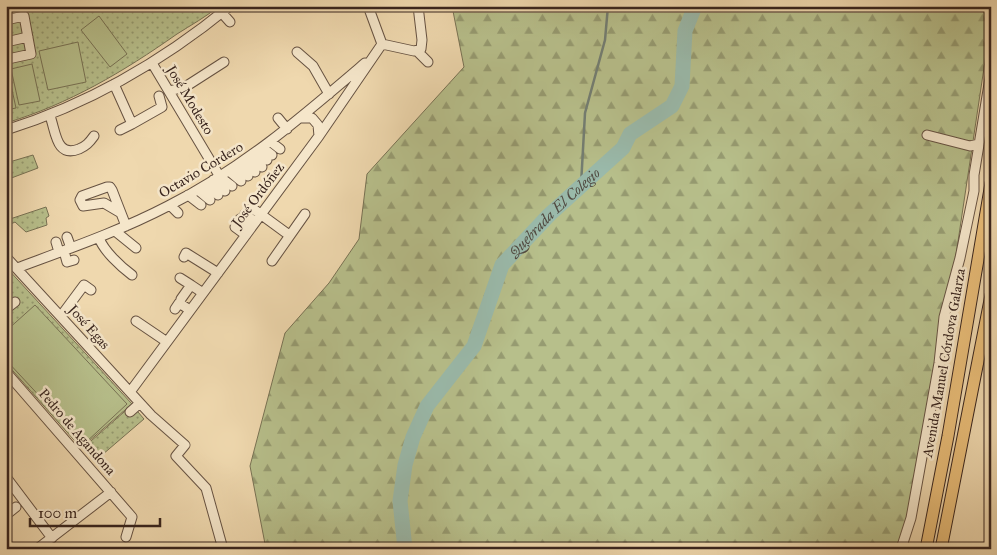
<svg xmlns="http://www.w3.org/2000/svg" width="997" height="555" font-family="'IM FELL Great Primer',serif">
<style>
.forest{fill:url(#forest-firs);stroke:#787254}
.park{fill:url(#park-dots);stroke:#787254}
.garden{fill:#b7bf8b;stroke:#787254}
.lines{fill:none;stroke-linecap:round;stroke-linejoin:round}
.stream{stroke:#737e73;stroke-width:2.5}
.river{stroke:#9abaab;stroke-width:15}
.minor-casing{stroke:#665242;stroke-width:11}
.major-casing{stroke:#39251e;stroke-width:13}
.minor{stroke:#f5e6ca;stroke-width:9}
.major{stroke:#e8bc77;stroke-width:11}
.labels{text-anchor:middle;dominant-baseline:central;stroke-width:5;stroke-linejoin:round;paint-order:stroke}
.street-label{font-size:14px;fill:#39251e;stroke:#f5e6ca}
.water-label{font-size:15px;font-style:italic;fill:#514a41;stroke:#f5e6ca}
</style>
<defs>
<pattern id="forest-firs" width="22" height="20" patternUnits="userSpaceOnUse" patternTransform="scale(1.25)"><rect width="22" height="20" fill="#b7bf8b"/><path d="M5 1l3.5 6h-7zM16 11l3.5 6h-7z" fill="#969b71"/></pattern>
<pattern id="park-dots" width="8" height="8" patternUnits="userSpaceOnUse" patternTransform="scale(1.25)"><rect width="8" height="8" fill="#b7bf8b"/><path d="M2 2h.1M6 6h.1" fill="none" stroke="#969b71" stroke-width="1.8" stroke-linecap="round"/></pattern>
</defs>
<rect width="100%" height="100%" fill="#efd8ae"/>
<filter id="stains"><feTurbulence type="fractalNoise" baseFrequency=".004" numOctaves="4"/><feColorMatrix values="0 0 0 0 .2 0 0 0 0 .09 0 0 0 0 .02 0 0 0 .5 -.17"/></filter>
<radialGradient id="worn" r=".72"><stop offset=".6" stop-color="#630" stop-opacity="0"/><stop offset="1" stop-color="#630" stop-opacity=".3"/></radialGradient>
<path class="forest" d="M452,6H991V21L950,295L902,549H266L250,466L285,333L329,283L359,239L367,174L464,67Z"/>
<path class="park" d="M6,6H219C206,17 191,25 177,34C123,72 69,104 6,123Z
M33,155L38,168L6,180V163Z
M46,207L49,216L46,218L47,225L26,232L15,222L11,224L10,219Z
M6,267L132,404L81,448L6,363Z
M132,405L144,419L95,461L83,448Z"/>
<path class="garden" d="M99,16L127,54L110,67L81,30Z
M78,42L86,82L48,90L39,51Z
M32,64L40,101L19,105L11,69Z
M9,76L16,108L6,110V77Z
M35,305L127,404L84,444L6,360V331Z"/>
<g class="lines">
<path class="stream" d="M581,185L585,113L605,40L608,6"/>
<path class="river" id="s1" d="M405,549L400,501L405,465L413,437L427,406L474,346L502,265L549,215L623,148L630,134L672,106L682,86L685,31L695,6"/>
<defs>
<path id="minor" d="M222,13L230,22
M6,20L24,16L31,54L8,59L6,51
M6,42L28,37
M382,44L414,51L421,49L422,40L418,6
M297,52L313,66L329,94
M418,52L428,62
M152,63L220,177L232,186
M114,84L132,124L162,107L159,96
M169,91L185,87L224,62
M50,116C56,132 56,158 79,149C86,146 89,143 94,136
M278,118L287,129
M301,118H312L318,125L319,136
M6,130C89,104 163,61 230,6
M120,130L132,124
M927,135L970,146L979,144
M271,142L280,149
M263,148L272,155
M257,153L267,160
M250,157L262,167
M243,162L255,172
M236,166L248,176
M229,171L241,181
M213,180L225,191
M206,185L218,195
M198,190L210,200
M188,195L201,205
M170,205L178,213
M252,208L289,235
M121,213L104,203L83,206L80,200L82,196L107,187H110L112,190L126,226
M245,214L255,222
M240,219L251,228
M235,227L246,235
M115,231L136,248
M67,237L71,248
M99,238C104,251 120,266 132,275
M56,242L59,252
M64,251L67,262L74,260
M6,257L151,415L185,445L176,456L206,488L223,549
M184,257L186,253L218,273
M272,261L305,214
M17,268C68,249 120,231 168,206C242,169 303,116 365,63
M180,278L191,285
M181,299L191,285L203,293
M6,309L15,302
M175,309L179,303L190,310
M61,316L84,285L91,290
M136,321L167,342
M6,372L132,517L126,537
M130,392L319,136L382,44L368,6
M130,412L140,403
M6,477L52,538
M6,515L16,507
M37,549L111,492
M901,549L911,518L939,363L944,317L960,258L974,191V175L991,72"/>
<path id="major" d="M926,549L948,436L991,183
M941,549L991,295"/>
</defs>
<use href="#minor" class="minor-casing"/>
<use href="#major" class="major-casing"/>
<use href="#minor" class="minor"/>
<use href="#major" class="major"/>
</g>
<g class="labels">
<g class="street-label">
<text transform="translate(190 100) rotate(59)">José Modesto</text>
<text transform="translate(201 170) rotate(-31)">Octavio Cordero</text>
<text transform="translate(258 195) rotate(-53)">José Ordóñez</text>
<text transform="translate(89 327) rotate(48)">José Egas</text>
<text transform="translate(944 363) rotate(-80)">Avenida Manuel Córdova Galarza</text>
<text transform="translate(77 432) rotate(49)">Pedro de Agandona</text>
</g>
<g class="water-label">
<text stroke="none"><textPath href="#s1" startOffset="384">Quebrada El Colegio</textPath></text>
</g>
</g>
<rect width="997" height="555" fill="none" stroke="#efd8ae" stroke-width="25"/>
<rect x="8" y="8" width="982" height="540" fill="none" stroke="#39251e" stroke-width="2.5"/>
<rect x="12" y="12" width="972" height="530" fill="none" stroke="#39251e"/>
<path d="M30 518v8h130v-8" fill="none" stroke="#39251e" stroke-width="2.5"/>
<text x="38" y="518" font-size="15" fill="#39251e" stroke="#f5e6ca" stroke-width="4" paint-order="stroke">100 m</text>
<rect width="100%" height="100%" filter="url(#stains)"/>
<rect width="100%" height="100%" fill="url(#worn)"/>
</svg>
